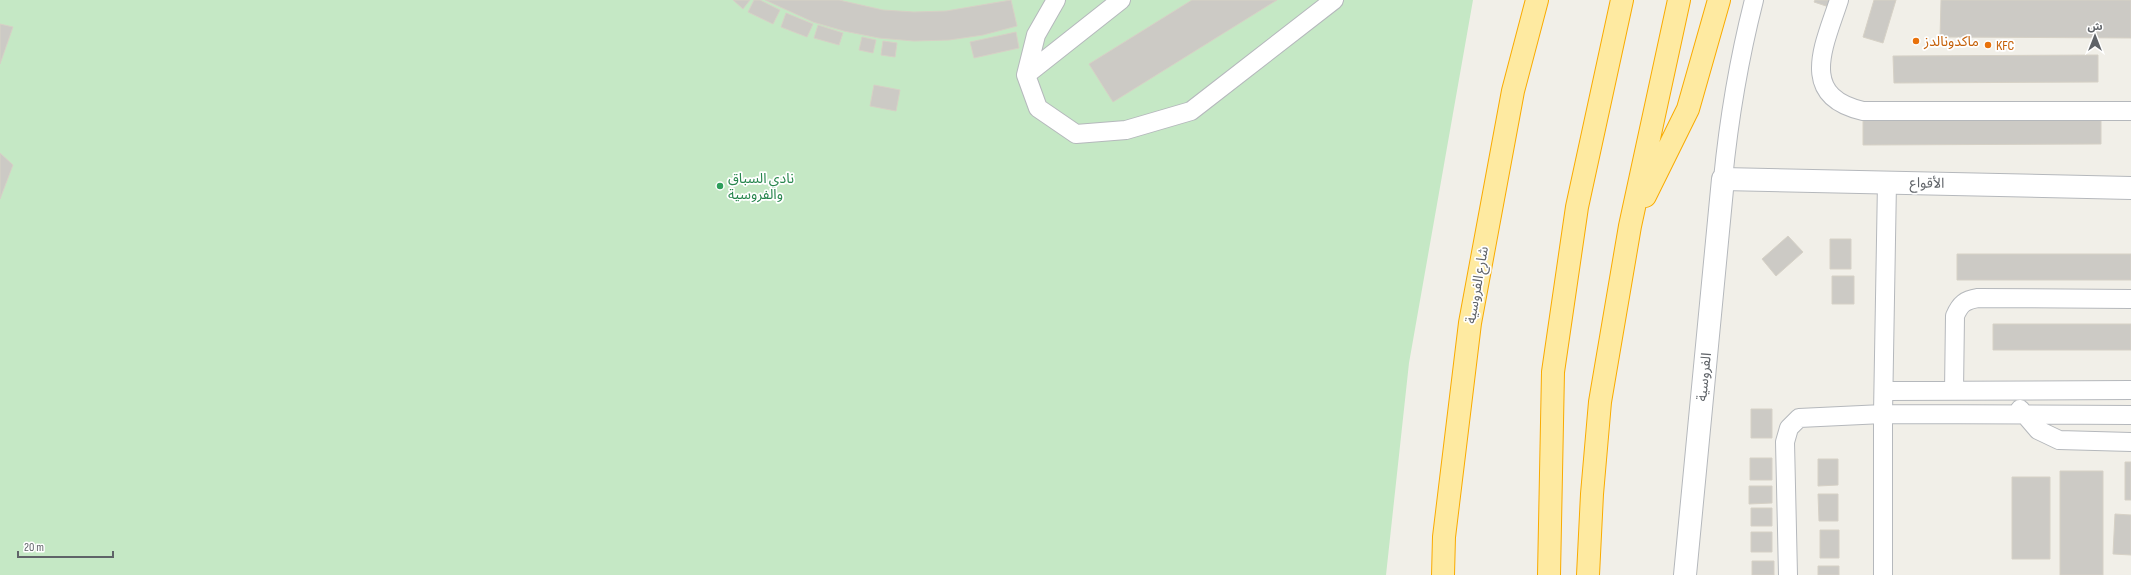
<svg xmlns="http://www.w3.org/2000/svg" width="2131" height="575" font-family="'Sofia Sans Condensed','Noto Sans Arabic',sans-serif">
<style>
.green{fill:#c5e8c5}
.building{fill:#cccac5;stroke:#d6d1c6}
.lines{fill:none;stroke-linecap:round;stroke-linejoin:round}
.service-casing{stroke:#b5b8bc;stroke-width:20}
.minor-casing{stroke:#b5b8bc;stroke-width:24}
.trunk-casing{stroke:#f9ab00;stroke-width:24}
.service{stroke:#fff;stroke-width:18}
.minor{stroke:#fff;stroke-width:22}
.trunk{stroke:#feeaa1;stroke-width:22}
.food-dot{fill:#e8710a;stroke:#fff;stroke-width:1.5}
.leisure-dot{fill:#2e9e5b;stroke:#fff;stroke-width:1.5}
.labels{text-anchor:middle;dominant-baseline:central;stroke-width:3.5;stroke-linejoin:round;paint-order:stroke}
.food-label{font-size:14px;fill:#c56008;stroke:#fff;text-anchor:start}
.leisure-label{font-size:14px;fill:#27864d;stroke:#fff;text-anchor:start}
.street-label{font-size:14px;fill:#5f6368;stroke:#fff}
</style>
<rect width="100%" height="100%" fill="#f1efe8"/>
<path class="green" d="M0,0H1473L1409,363L1386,575H0Z"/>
<path class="building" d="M733,0H750L743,9Z
M754,0H760L780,10L773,24L748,12Z
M765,0H839L883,10L914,12L946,11L1011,0L1017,26L983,35L949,40L914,41L879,38L844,31L813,22Z
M1192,0H1277L1113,102L1089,64Z
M1815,0H1835L1832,8L1814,2Z
M1874,0H1896L1883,43L1863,37Z
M1941,0H2131V38L1940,37Z
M786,13L813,24L807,37L781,27Z
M0,24L13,27L0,64Z
M818,25L843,33L839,45L814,38Z
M1016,32L1019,48L974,58L970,42Z
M862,37L876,40L873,53L859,50Z
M883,41L897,43L895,57L881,55Z
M2098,55V82L1894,83L1893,56Z
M874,85L900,90L896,111L870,106Z
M1863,119H2101V144L1863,145Z
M0,153L13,165L0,199Z
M1788,236L1803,252L1776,276L1762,259Z
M1830,239H1851V269H1830Z
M1957,254H2131V280H1957Z
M1832,276H1854V304H1832Z
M1993,324H2131V350H1993Z
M1751,409H1772V438H1751Z
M1750,458H1772V480H1750Z
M1818,459H1838V485L1818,486Z
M2125,462H2131V500H2125Z
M2060,471H2103V575H2060Z
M2012,477H2050V559H2012Z
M1749,486H1772V503L1749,504Z
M1818,494H1838V521H1819Z
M1751,508H1772V526H1751Z
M2115,514L2131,515V555L2113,554Z
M1820,530H1839V558H1820Z
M1751,532H1772V552H1751Z
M1752,561H1774V575H1752Z
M1818,566H1839V575H1818Z"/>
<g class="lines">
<defs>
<path id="service" d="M1056,0L1036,35L1026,75L1038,108L1076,134L1126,130L1191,111L1334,0
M1839,0C1825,44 1797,96 1863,111H2131
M1026,75L1121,0
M1723,179C1729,118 1739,59 1754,0
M1884,391L2131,390
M1954,391L1955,316C1960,304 1965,300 1978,298L2131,299
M2020,409L2038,430L2059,440L2131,442
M1788,575L1785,442L1789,428L1799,418L1883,414L2131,415
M1883,575V414L1887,182"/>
<path id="minor" d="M1685,575L1723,179L2131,188"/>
<path id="trunk" d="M1645,196L1688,109L1719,0
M1443,575L1444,537L1470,323L1513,91L1537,0
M1549,575L1553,372L1577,207L1622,0
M1588,575L1592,494L1600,402L1630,226L1679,0"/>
</defs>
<use href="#service" class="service-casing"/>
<use href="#minor" class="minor-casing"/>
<use href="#trunk" class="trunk-casing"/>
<use href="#service" class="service"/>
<use href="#minor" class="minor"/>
<use href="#trunk" class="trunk"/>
</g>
<g class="food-dot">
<circle cx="1916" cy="41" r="4"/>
<circle cx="1988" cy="45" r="4"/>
</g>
<circle class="leisure-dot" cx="720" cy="186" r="4"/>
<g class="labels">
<g class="food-label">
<text x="1924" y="41">ماكدونالدز</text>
<text x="1996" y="45">KFC</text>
</g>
<g class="leisure-label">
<text x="728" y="178">نادي السباق<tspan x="728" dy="16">والفروسية</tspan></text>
</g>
<g class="street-label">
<text transform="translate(1927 183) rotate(1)">الأقواع</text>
<text transform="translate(1477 285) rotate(-80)">شارع الفروسية</text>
<text transform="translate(1704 377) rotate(-84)">الفروسية</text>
</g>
</g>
<g transform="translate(2095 36)" stroke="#ffffff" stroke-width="3" paint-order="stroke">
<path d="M0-3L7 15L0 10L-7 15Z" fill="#5f6368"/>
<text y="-6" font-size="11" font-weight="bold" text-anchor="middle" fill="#5f6368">ش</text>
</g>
<path d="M18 551v6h95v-6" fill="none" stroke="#5f6368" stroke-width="2"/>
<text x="24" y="551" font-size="12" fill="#5f6368" stroke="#ffffff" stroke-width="3" paint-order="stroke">20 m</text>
</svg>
